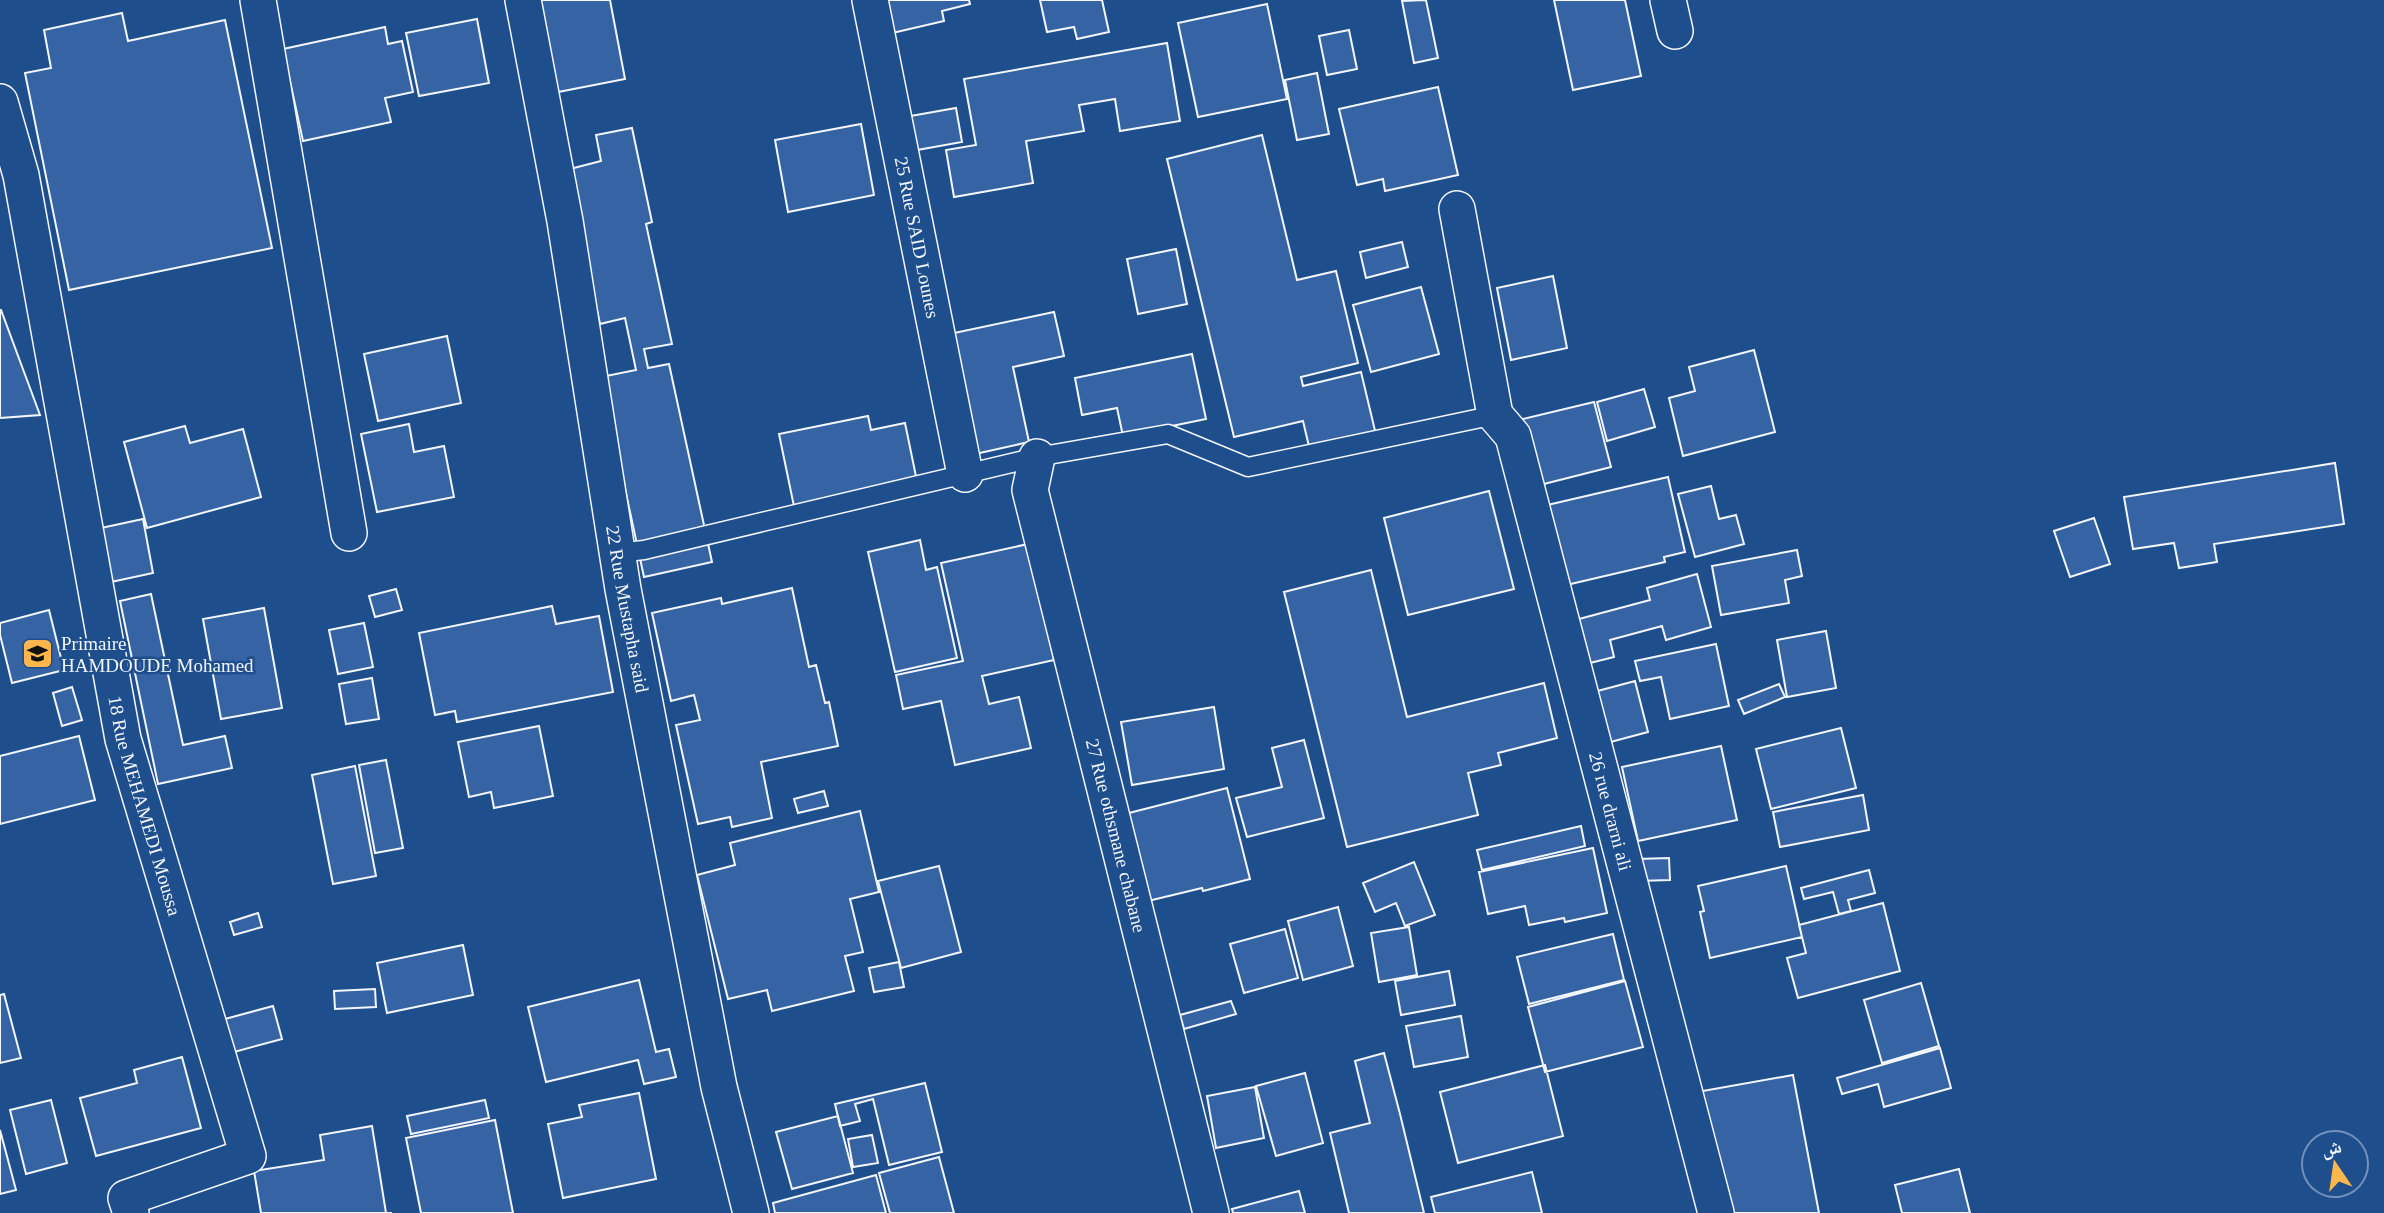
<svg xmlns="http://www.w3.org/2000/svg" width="2384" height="1213" font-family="'Times New Roman','Noto Naskh Arabic',serif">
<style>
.building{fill:#3563a3;stroke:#f2f6ff;stroke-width:2}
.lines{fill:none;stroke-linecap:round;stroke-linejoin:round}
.lane-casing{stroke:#f2f6ff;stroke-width:21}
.street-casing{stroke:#f2f6ff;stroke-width:38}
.lane{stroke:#1f4e8c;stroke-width:18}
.street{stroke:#1f4e8c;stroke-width:35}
.labels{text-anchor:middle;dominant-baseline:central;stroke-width:5;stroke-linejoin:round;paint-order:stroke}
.street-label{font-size:19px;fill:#f2f6ff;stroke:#1f4e8c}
.poi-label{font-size:19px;fill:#f2f6ff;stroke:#1f4e8c;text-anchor:start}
</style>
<rect width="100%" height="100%" fill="#1f4e8c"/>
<path class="building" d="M535,0H610L625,79L553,93Z
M880,0H969L970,4L942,11L944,21L888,34Z
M1040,0H1102L1109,32L1077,39L1074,27L1047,32Z
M1426,0L1438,58L1414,63L1402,1Z
M1554,0H1625L1641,76L1573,90Z
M1267,4L1287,99L1198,117L1178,23Z
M122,13L128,41L225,20L272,248L69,290L25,73L51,68L44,30Z
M477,19L489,83L419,96L406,33Z
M385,27L388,44L402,41L413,92L385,98L391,122L303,141L283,49Z
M1349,30L1357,69L1327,75L1319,36Z
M1167,43L1180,121L1120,131L1115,99L1079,105L1084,131L1026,141L1033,183L954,197L946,150L976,145L964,79Z
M1317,73L1329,134L1297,140L1285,80Z
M1438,87L1458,175L1385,191L1383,179L1357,185L1339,109Z
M956,108L962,142L906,152L899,118Z
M861,124L874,195L788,212L775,140Z
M632,128L652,222L646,224L672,344L644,349L648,368L669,364L712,562L644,577L601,377L636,370L625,318L600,324L566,170L601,161L596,135Z
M1262,135L1297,280L1336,271L1358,363L1301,377L1303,386L1361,372L1377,439L1311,455L1303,421L1234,437L1167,159Z
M1402,242L1408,267L1366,278L1360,252Z
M1176,249L1187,304L1138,314L1127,259Z
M1553,276L1567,348L1511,360L1497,288Z
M1421,287L1439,354L1371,372L1353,305Z
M0,310H1L40,415L0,418Z
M1054,312L1064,356L1013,367L1029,442L966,456L940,336Z
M447,336L461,403L378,421L364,354Z
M1754,350L1775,432L1683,456L1669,398L1695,391L1689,367Z
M1192,354L1206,419L1123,436L1117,408L1082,415L1075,378Z
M1644,389L1655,427L1607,441L1597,402Z
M1594,402L1611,467L1536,486L1519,420Z
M868,416L871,430L905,423L919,491L796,516L779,434Z
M409,424L414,452L444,446L454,497L377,512L361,434Z
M185,426L190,443L243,429L261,497L147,528L124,442Z
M2335,463L2344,524L2214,544L2217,562L2179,568L2174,543L2133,549L2124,497Z
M1668,477L1685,552L1664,557L1665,562L1562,586L1543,506Z
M1711,486L1719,519L1736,515L1744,544L1695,557L1678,494Z
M1489,491L1514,589L1408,615L1384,518Z
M2094,518L2110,564L2070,577L2054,531Z
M143,519L153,573L111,582L101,528Z
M920,540L926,570L937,567L957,658L895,672L868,552Z
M1028,544L1054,660L982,676L989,704L1019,697L1031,748L955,765L941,701L903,709L896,675L963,661L941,563Z
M1797,550L1802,576L1785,580L1789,603L1721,615L1712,566Z
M1371,570L1407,717L1544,683L1557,738L1498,753L1501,765L1468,773L1478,815L1347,847L1284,592Z
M1697,574L1711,627L1666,640L1662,626L1610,640L1614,657L1590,663L1579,619L1650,600L1647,588Z
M792,588L809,667L816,665L825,703L829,702L838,746L761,762L772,818L732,827L730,817L698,824L676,725L700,720L694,695L671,701L652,613L721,598L722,604Z
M396,589L402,610L375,617L369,596Z
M151,594L183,745L225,736L232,768L158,784L120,601Z
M552,606L556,624L599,616L613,692L457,722L455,711L435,715L419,633Z
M264,608L282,708L221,719L203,619Z
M49,610L64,670L12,683L0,635V623Z
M364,623L373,667L338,674L329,630Z
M1826,631L1836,688L1787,697L1777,640Z
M1716,644L1729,706L1670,719L1661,677L1640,681L1635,661Z
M372,678L379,719L346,724L339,684Z
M1635,681L1648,732L1603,744L1590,693Z
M1779,684L1785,697L1744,714L1738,700Z
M72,687L82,720L62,726L53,693Z
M1214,707L1224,769L1132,785L1121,722Z
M539,726L553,796L494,808L491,792L469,797L458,742Z
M1841,728L1856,788L1771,809L1756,749Z
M79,736L95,800L0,824V756Z
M1304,740L1324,818L1247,837L1236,798L1282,787L1272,748Z
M1721,746L1737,820L1638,841L1622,767Z
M386,760L403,848L375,853L359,765Z
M355,766L376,876L333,884L312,775Z
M1227,788L1250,879L1203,891L1202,888L1148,901L1125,814Z
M824,791L828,806L798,813L794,799Z
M1863,795L1869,830L1780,847L1773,812Z
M860,811L879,892L850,899L863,952L845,956L854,991L772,1011L767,990L728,999L697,875L735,865L730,843Z
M1581,826L1585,846L1482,870L1477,850Z
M1593,848L1607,913L1565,922L1564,918L1529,925L1525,906L1488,914L1479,872Z
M1669,858L1670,880L1638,881L1637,859Z
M1414,862L1435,915L1405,926L1396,903L1375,912L1363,883Z
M939,866L961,952L901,968L878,881Z
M1786,866L1802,937L1710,958L1700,912L1704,911L1698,886Z
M1869,870L1875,893L1848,900L1851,911L1839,914L1833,892L1804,899L1801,888Z
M1883,903L1900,971L1798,998L1787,958L1806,953L1799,925Z
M1338,907L1353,966L1303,980L1288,921Z
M258,913L262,927L234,935L230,922Z
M1409,927L1417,975L1379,982L1371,933Z
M1285,929L1298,978L1244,993L1230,944Z
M1613,934L1624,980L1529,1004L1517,957Z
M463,945L473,995L387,1013L377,963Z
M899,962L904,987L874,992L869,968Z
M1449,971L1455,1005L1401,1015L1395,981Z
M639,980L656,1052L669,1049L676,1077L644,1084L638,1060L546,1082L528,1007Z
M1625,981L1643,1047L1545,1072L1528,1007Z
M1921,983L1939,1046L1882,1063L1864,1000Z
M375,989L376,1007L335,1009L334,991Z
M4,994L21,1058L0,1063V995Z
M1231,1001L1236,1014L1184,1029L1180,1015Z
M273,1006L282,1039L234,1052L225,1019Z
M1461,1016L1468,1057L1414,1067L1406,1026Z
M1940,1048L1951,1088L1884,1107L1878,1084L1842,1094L1837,1078Z
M1384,1053L1400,1114L1424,1213H1349L1330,1133L1370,1123L1355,1061Z
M182,1057L201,1128L96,1156L80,1098L137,1083L134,1070Z
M1545,1065L1563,1136L1458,1163L1440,1092Z
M1305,1073L1323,1143L1276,1156L1256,1086Z
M1793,1075L1819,1213H1724L1697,1092Z
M925,1083L942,1152L889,1165L873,1099L855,1104L860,1121L840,1126L835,1104Z
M1255,1087L1264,1138L1216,1148L1207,1096Z
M639,1093L656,1179L563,1198L548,1124L582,1117L579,1105Z
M51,1100L67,1163L26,1174L10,1110Z
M485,1100L489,1118L411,1134L407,1116Z
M838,1116L853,1173L792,1189L776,1132Z
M495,1120L513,1213H421L406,1138Z
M372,1126L386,1213H392H261L254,1171L324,1160L320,1135Z
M0,1130L16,1190L0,1194Z
M872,1135L878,1163L853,1167L848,1139Z
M939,1157L954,1213H890L879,1173Z
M1959,1169L1970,1213H1902L1895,1185Z
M1532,1172L1542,1213H1435L1431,1197Z
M876,1175L886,1213H775L773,1203Z
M1299,1191L1305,1213H1233L1232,1209Z"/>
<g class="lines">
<defs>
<path id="lane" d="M617,553L644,550L1037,457L1168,434L1248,467L1495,415"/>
<g id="street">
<path d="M258,0L349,533"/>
<path id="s1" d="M523,0L565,221L623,589L719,1087L751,1213"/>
<path id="s2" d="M870,0L965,474"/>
<path d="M1668,0L1675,31"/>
<path id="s3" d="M0,102L21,175L123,739L248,1156L126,1198L131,1213"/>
<path id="s4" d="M1457,209L1495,415L1513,436L1716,1213"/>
<path id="s5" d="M1037,457L1030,490L1211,1213"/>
</g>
</defs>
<use href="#lane" class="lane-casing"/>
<use href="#street" class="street-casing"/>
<use href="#lane" class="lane"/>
<use href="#street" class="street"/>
</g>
<defs>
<symbol id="school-square" viewBox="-11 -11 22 22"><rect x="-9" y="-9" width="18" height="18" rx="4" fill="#ffb74d" stroke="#1f4e8c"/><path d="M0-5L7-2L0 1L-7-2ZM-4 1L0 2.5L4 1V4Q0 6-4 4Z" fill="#111"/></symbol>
</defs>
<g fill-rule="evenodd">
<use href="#school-square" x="20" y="636" width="35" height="35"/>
</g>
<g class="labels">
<g class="street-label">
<text stroke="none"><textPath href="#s2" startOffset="242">25 Rue SAID Lounes</textPath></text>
<text stroke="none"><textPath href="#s1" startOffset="618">22 Rue Mustapha said</textPath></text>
<text stroke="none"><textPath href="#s3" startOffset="719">18 Rue MEHAMEDI Moussa</textPath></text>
<text stroke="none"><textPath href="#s4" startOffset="625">26 rue drarni ali</textPath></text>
<text stroke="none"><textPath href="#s5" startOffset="390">27 Rue othsmane chabane</textPath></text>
</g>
<g class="poi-label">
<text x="61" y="643">Primaire<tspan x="61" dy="22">HAMDOUDE Mohamed</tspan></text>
</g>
</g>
<g transform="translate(2335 1164) rotate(347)"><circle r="33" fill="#1f4e8c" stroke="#7391ba" stroke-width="2"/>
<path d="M0-5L12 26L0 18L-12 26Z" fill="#ffb74d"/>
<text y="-10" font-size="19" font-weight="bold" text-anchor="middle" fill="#f2f6ff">ش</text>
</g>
</svg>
